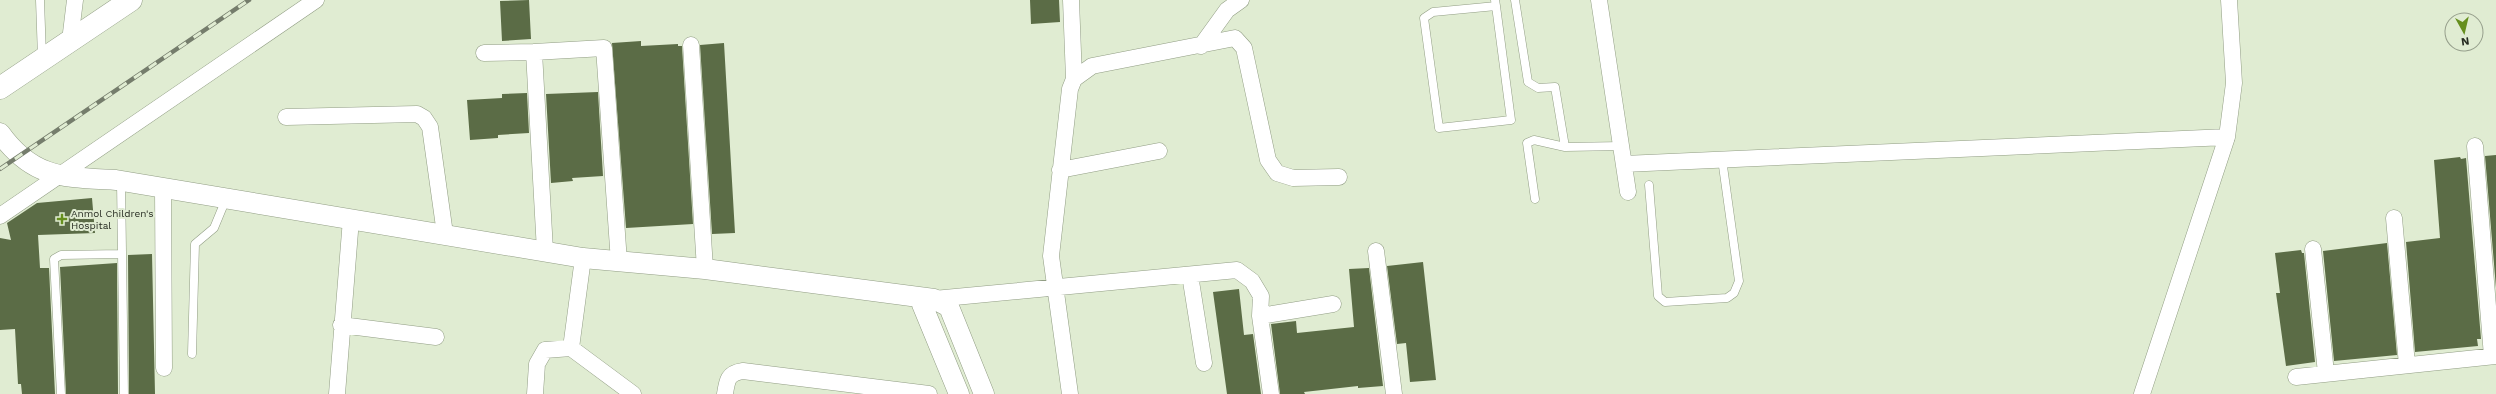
<svg xmlns="http://www.w3.org/2000/svg" width="2496" height="394" font-family="'Work Sans',sans-serif">
<style>
.building{fill:#5b6c46}
.lines{fill:none;stroke-linecap:round;stroke-linejoin:round}
.service-casing{stroke:#919d84;stroke-width:9}
.minor-casing{stroke:#919d84;stroke-width:17}
.tertiary-casing{stroke:#919d84;stroke-width:21}
.primary-casing{stroke:#919d84;stroke-width:23}
.service{stroke:#fff;stroke-width:8}
.minor{stroke:#fff;stroke-width:16}
.tertiary{stroke:#fff;stroke-width:20}
.primary{stroke:#fff;stroke-width:22}
.rail-casing{stroke:#757d6c;stroke-width:4.5}
.rail{stroke:#e0ecd2;stroke-width:3;stroke-dasharray:9;stroke-linecap:butt}
.poi-dot{fill:#668f1e;stroke:#e0ecd2;stroke-width:1.5}
.labels{text-anchor:middle;dominant-baseline:central;stroke-width:4;stroke-linejoin:round;paint-order:stroke}
.poi-label{font-size:10px;fill:#272c22;stroke:#e0ecd2;text-anchor:start}
</style>
<rect width="100%" height="100%" fill="#e0ecd2"/>
<path class="building" d="M529,0L531,39L502,41L500,1Z
M1030,0H1059L1060,22L1031,24Z
M641,41V46L678,44V46H682L693,224L626,228L612,43Z
M724,43L735,233L712,234L700,45Z
M598,92L603,176L572,178L573,181L551,183L546,94Z
M527,93L529,133L498,135V138L470,140L467,100L502,98V94Z
M2496,155V288L2485,156Z
M2460,157L2461,159L2466,158L2481,339H2477L2478,346L2415,352L2406,242L2440,238L2434,160Z
M92,198L95,233L38,235L40,268H49L55,394H22L21,384H18L15,329L0,330V238L11,240L7,223L37,203Z
M2387,243L2397,355L2334,361L2323,251Z
M2301,250L2302,253H2304L2315,362L2286,366L2276,293H2280L2275,253Z
M152,254L155,394H129L128,255Z
M1423,262L1436,380L1410,382L1406,343L1397,344L1387,266Z
M117,263L118,394H66L60,267Z
M1369,268L1383,386L1358,388V386L1304,392L1305,394H1280L1271,324L1296,321L1297,333L1354,327L1349,269Z
M1239,289L1244,335L1253,334L1261,394H1227L1213,292Z"/>
<g class="lines">
<defs>
<path id="service" d="M40,0L42,57
M1495,0L1496,6L1511,120L1439,128L1424,18L1433,12L1496,6
M1515,0L1528,82L1538,88L1555,87L1565,147L1622,146
M121,182L124,394
M1649,185L1658,296L1665,302L1727,298L1734,293L1739,281L1722,159
M1535,199L1527,143L1534,140L1565,147
M192,354L195,244L214,228L226,199
M61,394L54,259L61,255L121,254"/>
<path id="minor" d="M1599,0L1628,192
M70,41L75,0
M691,45L705,269
M1201,46L1227,10L1241,0
M484,53L534,52
M1074,79L1092,66L1235,38L1244,48L1268,160L1277,173L1293,178L1339,177
M286,117L417,114L424,118L430,127L445,234
M2475,146L2492,356
M1624,164L2227,137
M1060,170L1159,151
M163,188L164,368
M0,216L316,0
M2394,218L2407,365
M2313,249L2326,373
M545,251L534,52L604,48L619,262
M1376,251L1394,394
M583,258L571,348L633,394
M1190,275L1204,363
M934,299L1237,270L1252,281L1261,296L1260,316L1271,394
M1260,316L1333,304
M341,325L436,337
M2296,377L2496,356
M337,394L351,219
M535,394L537,364L545,350L571,348
M725,394C727,380 728,373 743,371L929,394
M1070,394L1051,256L1070,89L1074,79L1071,0
M2142,394L2227,137L2234,83L2229,0"/>
<path id="tertiary" d="M0,133C33,179 64,177 116,180L583,258L705,269L934,299L949,307L984,394
M919,297L959,394"/>
<path id="primary" d="M0,88L131,0"/>
</defs>
<use href="#service" class="service-casing"/>
<use href="#minor" class="minor-casing"/>
<use href="#tertiary" class="tertiary-casing"/>
<use href="#primary" class="primary-casing"/>
<use href="#service" class="service"/>
<use href="#minor" class="minor"/>
<use href="#tertiary" class="tertiary"/>
<use href="#primary" class="primary"/>
<defs>
<path id="rail" d="M0,169L249,0"/>
</defs>
<use href="#rail" class="rail-casing"/>
<use href="#rail" class="rail"/>
</g>
<path class="poi-dot" d="M60 213h4v4h4v4h-4v4h-4v-4h-4v-4h4z"/>
<g class="labels">
<g class="poi-label">
<text x="71" y="213">Anmol Children's<tspan x="71" dy="12">Hospital</tspan></text>
</g>
</g>
<g transform="translate(2464 32) rotate(172)"><circle r="19" fill="#e0ecd2" stroke="#969f8c"/>
<path d="M0-3L7 15L0 10L-7 15Z" fill="#668f1e"/>
<text y="-6" font-size="11" font-weight="bold" text-anchor="middle" fill="#272c22">N</text>
</g>
</svg>
